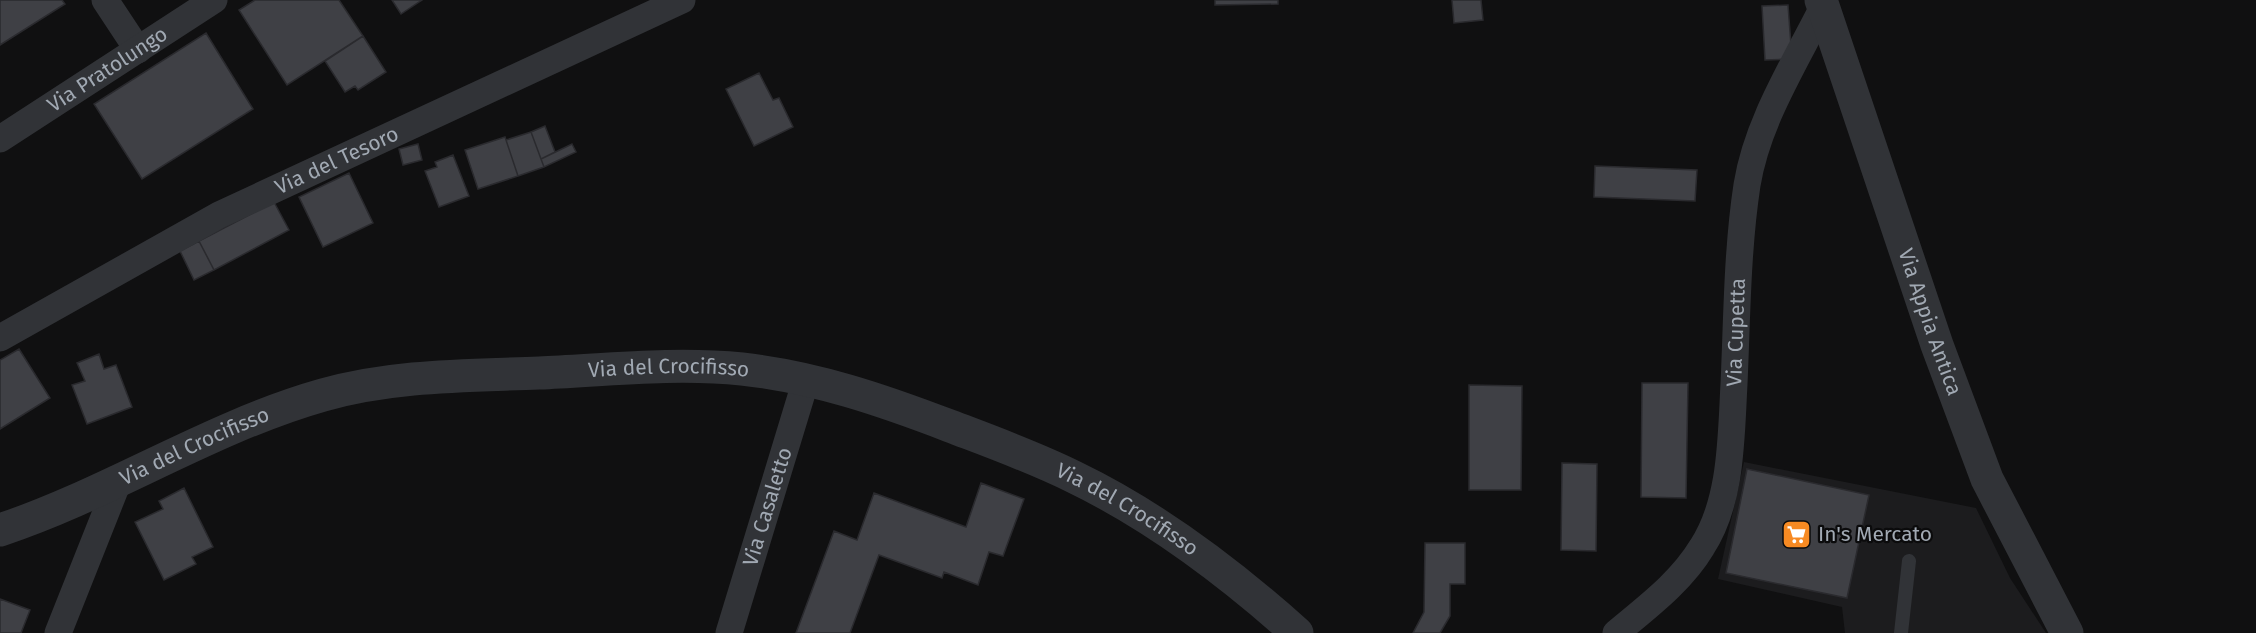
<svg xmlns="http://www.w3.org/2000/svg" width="2256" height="633" font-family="'Fira Sans',sans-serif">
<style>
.built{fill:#1c1c1e}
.building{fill:#3f4045;stroke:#2a2a2e;stroke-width:1.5}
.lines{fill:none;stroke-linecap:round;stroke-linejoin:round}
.service{stroke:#313337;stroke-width:14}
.minor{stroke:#313337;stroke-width:27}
.tertiary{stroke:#313337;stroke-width:33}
.labels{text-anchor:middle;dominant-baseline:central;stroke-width:4.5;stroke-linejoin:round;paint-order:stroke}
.street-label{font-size:21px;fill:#a1a9b3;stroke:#0b0b0c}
.poi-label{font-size:21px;fill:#a1a9b3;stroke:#0b0b0c;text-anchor:start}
</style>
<rect width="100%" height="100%" fill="#101011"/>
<path class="built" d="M1744,462L1976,508L2010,578L2046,633H1845L1842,607L1718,579Z"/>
<path class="building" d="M0,0H62L65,4L0,45Z
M255,0H339L363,36L287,85L239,10Z
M392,0H422L401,14Z
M1215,0H1278V4L1215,5Z
M1452,0H1481L1483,20L1454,23Z
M1788,5L1792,59L1765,60L1762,6Z
M206,33L253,109L142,179L94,104Z
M363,36L386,72L358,90L355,86L345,92L325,61Z
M759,73L773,100L779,98L793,127L754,146L726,89Z
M545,126L555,152L541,159L531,132Z
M531,132L544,167L518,176L506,140Z
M505,137L518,176L478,189L465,150Z
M418,144L422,160L403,165L399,149Z
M572,144L576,152L544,167L541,159Z
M453,155L469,196L439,207L425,171L437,167L435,162Z
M1595,166L1697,170L1695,201L1594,197Z
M349,173L373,223L323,247L299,197Z
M274,202L289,230L214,270L199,241Z
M199,241L214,270L194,280L180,251Z
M19,349L50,398L0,429V360Z
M99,354L104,369L116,365L132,407L87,424L72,385L85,381L77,363Z
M1642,383H1688L1686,498L1641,497Z
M1469,385L1522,386L1521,490H1469Z
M1562,463L1597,464L1596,551L1561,550Z
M1747,469L1869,495L1847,598L1726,573Z
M981,483L1024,499L1003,556L989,552L978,585L944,572L942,578L879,555L850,633H796L834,531L857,540L874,493L966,527Z
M184,488L213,547L192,557L196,564L164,580L135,522L163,509L159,501Z
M1425,543H1465V584H1450V616L1440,633H1413L1424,612Z
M0,599L30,610L21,633H0Z"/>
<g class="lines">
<path class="service" d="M1901,633L1909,561"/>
<g class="minor">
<path d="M105,0L138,50"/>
<path id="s1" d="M0,139L214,0"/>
<path id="s2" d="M0,338L219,215L682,0"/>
<path d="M58,633L118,482"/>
<path id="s3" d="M729,633L806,380"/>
<path id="s4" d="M1616,633C1647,607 1681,582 1702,547C1732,501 1731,437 1734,384C1737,318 1737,251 1747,185C1757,122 1795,63 1823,7"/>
</g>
<g class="tertiary">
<path id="s5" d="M1821,0L1937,345L1987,479L2067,633"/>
<path id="s6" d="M0,530C111,493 210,427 323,395C394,375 465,376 539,373C606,370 675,362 742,369C815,377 882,400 950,426C992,442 1034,457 1074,477C1155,516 1230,573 1297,633"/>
</g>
</g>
<defs>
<symbol id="supermarket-square" viewBox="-11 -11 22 22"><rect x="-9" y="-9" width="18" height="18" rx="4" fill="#f78a22" stroke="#0b0b0c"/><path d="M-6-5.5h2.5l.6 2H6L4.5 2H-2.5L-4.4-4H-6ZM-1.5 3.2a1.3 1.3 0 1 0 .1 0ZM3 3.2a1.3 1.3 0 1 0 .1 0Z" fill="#fff"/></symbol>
</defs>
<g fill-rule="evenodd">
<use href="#supermarket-square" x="1780" y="518" width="33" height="33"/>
</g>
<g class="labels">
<g class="street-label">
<text stroke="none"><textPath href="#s1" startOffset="128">Via Pratolungo</textPath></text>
<text stroke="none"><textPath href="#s2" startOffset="381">Via del Tesoro</textPath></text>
<text stroke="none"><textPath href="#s5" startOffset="340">Via Appia Antica</textPath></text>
<text stroke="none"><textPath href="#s4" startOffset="342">Via Cupetta</textPath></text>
<text stroke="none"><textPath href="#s6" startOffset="698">Via del Crocifisso</textPath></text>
<text stroke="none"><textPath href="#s6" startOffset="212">Via del Crocifisso</textPath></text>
<text stroke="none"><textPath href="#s3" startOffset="132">Via Casaletto</textPath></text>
<text stroke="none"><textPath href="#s6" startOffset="1184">Via del Crocifisso</textPath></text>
</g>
<g class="poi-label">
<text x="1818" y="534">In's Mercato</text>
</g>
</g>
</svg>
